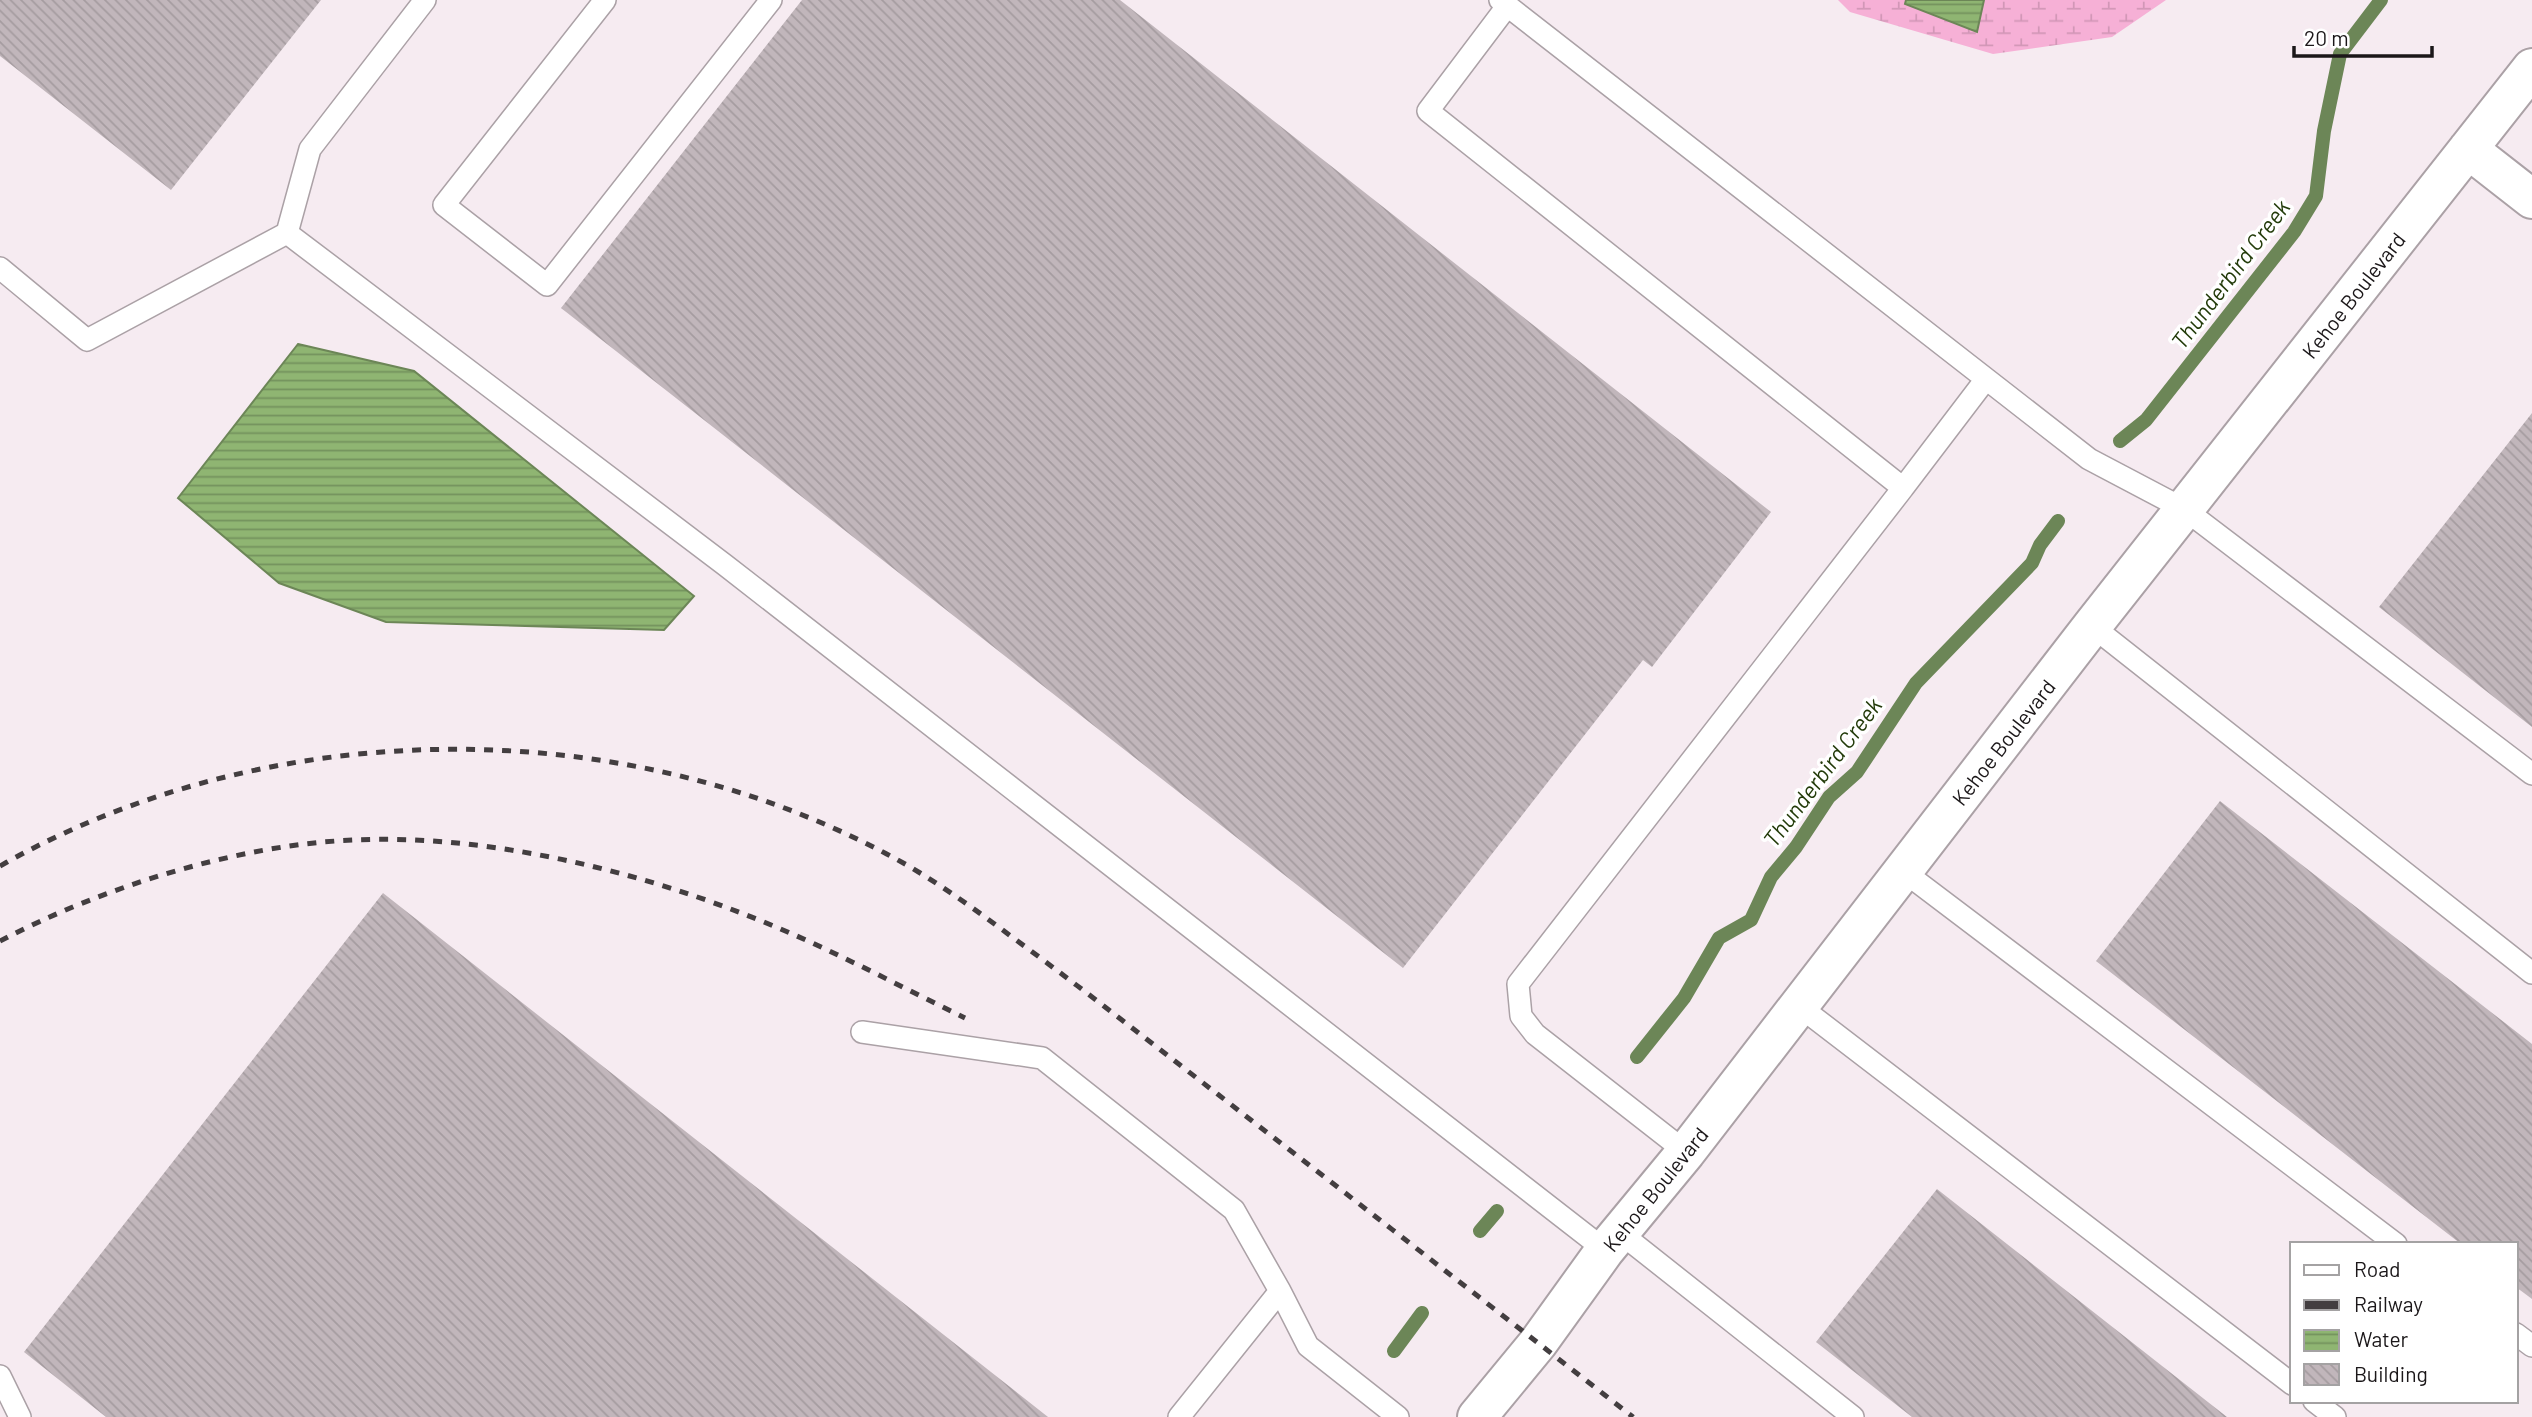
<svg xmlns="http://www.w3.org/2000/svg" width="2532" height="1417" font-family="Barlow,sans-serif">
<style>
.wetland{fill:url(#wetland-marsh)}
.water{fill:url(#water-rules);stroke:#6c8657;stroke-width:2}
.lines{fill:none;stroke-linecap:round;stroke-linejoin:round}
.stream{stroke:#6c8657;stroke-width:14}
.building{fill:url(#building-back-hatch)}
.service-casing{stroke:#aba1a6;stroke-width:24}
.minor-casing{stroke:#aba1a6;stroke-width:42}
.service{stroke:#fff;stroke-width:21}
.minor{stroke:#fff;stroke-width:38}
.rail{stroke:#433e40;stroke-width:5;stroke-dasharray:9 9;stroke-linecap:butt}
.labels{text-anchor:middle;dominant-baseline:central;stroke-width:7;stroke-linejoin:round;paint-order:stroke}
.street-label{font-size:21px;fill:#1b1719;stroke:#fff}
.water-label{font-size:23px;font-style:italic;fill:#233b0a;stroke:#fff}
</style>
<defs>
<pattern id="wetland-marsh" width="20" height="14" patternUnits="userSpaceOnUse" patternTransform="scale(1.75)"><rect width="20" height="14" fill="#f6b0d6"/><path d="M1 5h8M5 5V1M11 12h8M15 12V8" fill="none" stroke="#d297b7"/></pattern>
<pattern id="water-rules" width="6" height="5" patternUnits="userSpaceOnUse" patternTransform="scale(1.75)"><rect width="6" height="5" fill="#8fb572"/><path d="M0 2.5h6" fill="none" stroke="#74925d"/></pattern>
<pattern id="building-back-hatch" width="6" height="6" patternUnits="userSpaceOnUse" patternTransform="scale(1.75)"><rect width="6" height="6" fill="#c1b6bb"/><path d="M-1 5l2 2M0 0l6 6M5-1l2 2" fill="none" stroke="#a59ca0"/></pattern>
</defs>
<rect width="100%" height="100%" fill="#f6ebf1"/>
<path class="wetland" d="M1838,0H2166L2112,37L1993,54L1850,12Z"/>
<path class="water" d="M1906,0H1984L1977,32L1905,4Z
M298,344L414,371L694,596L664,630L386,622L279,583L178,498Z"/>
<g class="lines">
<path class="stream" d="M2120,441L2146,420L2294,232L2316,196L2324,131L2340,54L2381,0
M1637,1057L1684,998L1719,938L1751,920L1771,877L1796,847L1829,797L1857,772L1916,683L2032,563L2040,545L2058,521
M1480,1231L1497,1211
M1394,1351L1422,1313"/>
</g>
<path class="building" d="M0,0H321L171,190L0,56Z
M802,0H1120L1771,512L1652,667L1643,660L1403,968L561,308Z
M2532,413V727L2379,607Z
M2220,801L2532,1044V1299L2516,1287V1244H2461L2096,961Z
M383,893L1048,1417H106L24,1352Z
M1937,1189L2227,1417H1912L1816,1342Z"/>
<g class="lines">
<defs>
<path id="service" d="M605,0L444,205L547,285L771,0
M1500,0L2089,459L2184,509L2532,774
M1508,5L1428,111L1903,488L1518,984L1521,1016L1535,1034L1686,1152
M287,233L310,149L425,0
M0,268L87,340L287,233L725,565L1605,1250
M1903,488L1986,379
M2092,626L2532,973
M1903,871L2396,1244
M1799,1006L2292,1384
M862,1032L1042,1058L1234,1210L1280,1291
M1619,1232L1853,1417
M2516,1334L2532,1346
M0,1376L20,1417
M2314,1401L2335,1417
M1179,1417L1280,1291L1308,1346L1398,1417"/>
<path id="minor" d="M2468,149L2532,199
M1477,1417L1538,1343L1605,1250L1686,1152L2092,626L2532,68"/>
</defs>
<use href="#service" class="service-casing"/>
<use href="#minor" class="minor-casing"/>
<use href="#service" class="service"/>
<use href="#minor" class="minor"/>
<path class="rail" d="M0,866C275,710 638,710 912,868C947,889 980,913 1012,937C1075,983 1136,1031 1198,1079C1343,1191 1488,1304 1633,1417
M0,941C103,887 237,845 353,840C479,834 623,867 741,913C818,942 891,982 965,1018"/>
</g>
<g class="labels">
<g class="street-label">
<text transform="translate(2353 295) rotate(-52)">Kehoe Boulevard</text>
<text transform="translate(2003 742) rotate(-52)">Kehoe Boulevard</text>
<text transform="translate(1655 1189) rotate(-51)">Kehoe Boulevard</text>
</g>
<g class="water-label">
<text transform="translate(2230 274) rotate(-53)">Thunderbird Creek</text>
<text transform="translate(1822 772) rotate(-53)">Thunderbird Creek</text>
</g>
</g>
<rect x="2290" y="1242" width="228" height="161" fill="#ffffff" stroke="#a4a2a3" stroke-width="2"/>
<rect x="2304" y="1265" width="35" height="10" fill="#ffffff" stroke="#a4a2a3" stroke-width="2"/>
<text x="2354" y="1277" font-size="21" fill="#1b1719">Road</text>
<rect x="2304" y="1300" width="35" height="10" fill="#433e40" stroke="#a4a2a3" stroke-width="2"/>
<text x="2354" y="1312" font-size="21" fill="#1b1719">Railway</text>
<rect x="2304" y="1330" width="35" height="21" fill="url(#water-rules)" stroke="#a4a2a3" stroke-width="2"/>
<text x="2354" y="1347" font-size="21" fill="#1b1719">Water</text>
<rect x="2304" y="1364" width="35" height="21" fill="url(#building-back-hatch)" stroke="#a4a2a3" stroke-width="2"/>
<text x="2354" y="1382" font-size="21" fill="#1b1719">Building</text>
<path d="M2294 46v10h138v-10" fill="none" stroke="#1b1719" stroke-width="3.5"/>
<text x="2304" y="46" font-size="21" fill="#1b1719" stroke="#ffffff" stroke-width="5" paint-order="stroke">20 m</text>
</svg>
